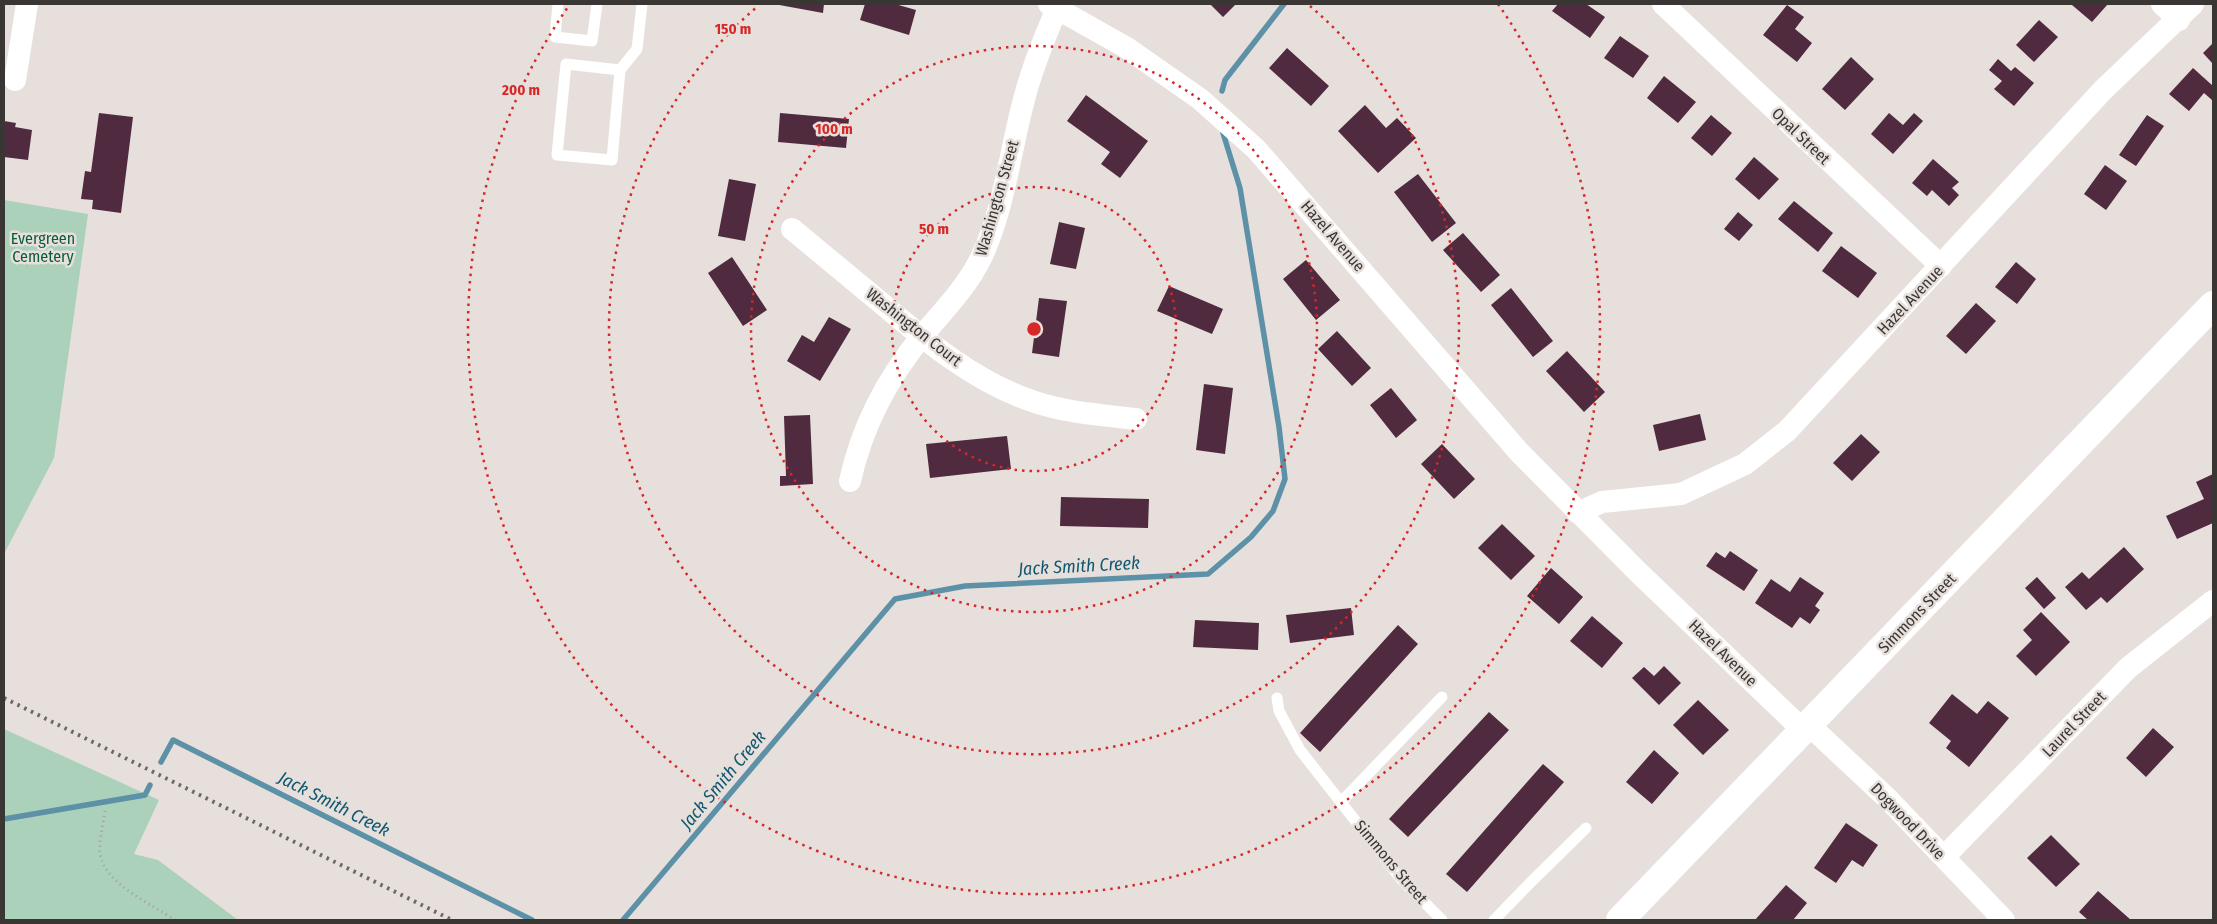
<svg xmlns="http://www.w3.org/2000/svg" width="2217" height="924" font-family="'Fira Sans Condensed',sans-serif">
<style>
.green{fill:#abd1ba}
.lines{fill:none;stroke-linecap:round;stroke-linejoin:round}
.stream{stroke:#5c91a7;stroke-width:5.5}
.building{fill:#502a3f}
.path{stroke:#a59f9c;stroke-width:3;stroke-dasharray:1 4;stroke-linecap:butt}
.service{stroke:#fff;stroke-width:11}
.minor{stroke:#fff;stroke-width:22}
.tertiary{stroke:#fff;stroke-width:28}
.rail{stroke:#6c6865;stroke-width:4;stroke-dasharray:2.5 5;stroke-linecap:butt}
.ring{fill:none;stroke:#d62828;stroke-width:2.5;stroke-dasharray:2.5 5}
.labels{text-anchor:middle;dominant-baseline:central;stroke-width:5;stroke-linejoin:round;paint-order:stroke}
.street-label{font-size:16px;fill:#393634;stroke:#e7dfdb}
.park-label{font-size:16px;fill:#075d3a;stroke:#e7dfdb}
.water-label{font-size:18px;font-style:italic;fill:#10586f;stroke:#e7dfdb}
.centre{fill:#d62828;stroke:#e7dfdb;stroke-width:2.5}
.ring-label{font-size:15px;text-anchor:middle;font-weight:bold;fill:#d62828;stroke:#e7dfdb;stroke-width:5;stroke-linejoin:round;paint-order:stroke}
</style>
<rect width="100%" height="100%" fill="#e7dfdb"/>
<path class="green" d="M4,200L88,214L54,458L4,554Z
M4,729L159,800L134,854L158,860L238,920H4Z"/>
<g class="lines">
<path class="stream" d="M1222,91L1225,80L1284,4
M161,762L173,740L532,920
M4,819L145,795L150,785
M623,920L895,599L965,586L1208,574L1251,537L1273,511L1285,479L1279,427L1240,188L1223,133"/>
</g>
<path class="building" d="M774,4H824L823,13Z
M865,4H895L916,10L909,35L860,20Z
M1210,4H1236L1223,17Z
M1558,4H1586L1605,17L1590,38L1552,11Z
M2074,4H2108L2092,22L2072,5Z
M1787,5L1804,17L1795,29L1812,43L1797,62L1763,35Z
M2039,20L2058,37L2034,62L2016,45Z
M1620,36L1649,56L1633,78L1604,58Z
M2213,43V64L2203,53Z
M1287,48L1329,86L1311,106L1269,68Z
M1851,57L1874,79L1845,110L1822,89Z
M1998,59L2011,71L2015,67L2034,83L2014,106L1994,89L2002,81L1989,70Z
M2193,68L2213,86V99L2212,100L2204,93L2189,111L2169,94Z
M1664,76L1696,102L1678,123L1647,98Z
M1086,95L1148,141L1120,178L1101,164L1110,152L1067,121Z
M1365,105L1386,128L1397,118L1416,138L1378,173L1338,131Z
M99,113L133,117L121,213L92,209L93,200L81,199L85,171L91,172Z
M780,113L849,119L846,148L778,142Z
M1889,113L1903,125L1914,113L1923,121L1893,154L1871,134Z
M1711,115L1732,133L1712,156L1691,138Z
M2147,115L2164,126L2136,166L2119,155Z
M4,121L16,123L15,127L32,130L28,160L4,157Z
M1754,157L1779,179L1759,200L1735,179Z
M1933,159L1959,182L1952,188L1959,195L1949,206L1932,190L1927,196L1912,183Z
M2105,165L2127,181L2106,210L2084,194Z
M1418,174L1456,223L1432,242L1394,192Z
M729,179L756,184L745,241L718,236Z
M1794,201L1833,233L1818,252L1778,219Z
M1738,212L1753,225L1739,241L1724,229Z
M1059,222L1085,228L1076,269L1050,264Z
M1463,233L1500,275L1481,292L1443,250Z
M1841,246L1877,273L1858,298L1822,271Z
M732,257L767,310L743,326L708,273Z
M1306,260L1340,300L1316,320L1283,279Z
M2016,262L2036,279L2017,304L1995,287Z
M1169,286L1223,309L1212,334L1157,311Z
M1511,288L1553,341L1533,357L1491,305Z
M1039,298L1067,301L1059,357L1032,353Z
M1976,303L1996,321L1966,354L1946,336Z
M829,317L851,329L820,381L787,361L802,335L814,342Z
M1337,331L1371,368L1352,386L1318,349Z
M1567,351L1605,392L1584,412L1546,371Z
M1204,384L1233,388L1225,454L1196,450Z
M1391,388L1417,420L1396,438L1370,405Z
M1700,414L1706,440L1659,451L1653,425Z
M810,415L813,484L780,486V476H786L784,416Z
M1861,434L1880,452L1852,481L1833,463Z
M1007,436L1011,469L930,478L926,444Z
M1442,444L1475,479L1454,499L1421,464Z
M2213,474V523L2177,539L2166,516L2204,499L2196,482Z
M1061,497L1149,499L1148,528L1060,526Z
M1502,524L1535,556L1511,580L1478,548Z
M2124,547L2144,569L2107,603L2101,597L2086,610L2065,587L2082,572L2089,579Z
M1730,551L1758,570L1744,591L1706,566L1716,552L1725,558Z
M1551,568L1583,597L1559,624L1527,596Z
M1800,577L1824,593L1815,606L1820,610L1810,624L1800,617L1792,628L1755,603L1771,579L1790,592Z
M2037,577L2056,598L2044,609L2025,588Z
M1351,608L1354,635L1290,643L1286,615Z
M2041,612L2070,642L2036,676L2016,656L2032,640L2023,630Z
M1592,616L1623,643L1602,668L1570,641Z
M1195,620L1259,623L1258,650L1193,647Z
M1398,625L1418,644L1320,752L1300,733Z
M1664,666L1681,683L1659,705L1632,678L1644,667L1654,676Z
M1952,694L1977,714L1988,701L2009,718L1969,767L1946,748L1951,741L1929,723Z
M1698,700L1729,730L1703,755L1673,725Z
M1489,712L1509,730L1408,837L1389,819Z
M2153,728L2174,747L2146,777L2126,758Z
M1654,750L1679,773L1652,804L1626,782Z
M1543,764L1564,782L1467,892L1446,874Z
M1846,823L1878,845L1863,867L1852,860L1836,883L1814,868Z
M2051,835L2080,864L2056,887L2027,858Z
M1786,885L1807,903L1793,920H1755Z
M2098,891L2131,920H2088L2079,912Z"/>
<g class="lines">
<path class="path" d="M105,811C103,825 99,839 100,853C103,883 153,905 175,920"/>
<path class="service" d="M558,4L555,37L592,41L597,4
M620,70L566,64L557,155L612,160L620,70L637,49L642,4
M1277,698L1279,711L1300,750L1401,879L1442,920
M1341,802L1442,697
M1494,920L1533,880L1586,828"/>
<path class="minor" d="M1049,4L1127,48L1200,99L1256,149L1519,452L1638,572L1804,731
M1663,4L1941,266
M2162,4L2179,20
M15,80L27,4
M792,229C821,253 851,278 880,302C926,341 976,383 1035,402C1068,413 1103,415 1136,419
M850,481C862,426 886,380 922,336C943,311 966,288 981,258C1007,203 1011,139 1029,82C1037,56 1048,29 1059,4
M1578,513L1602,502L1681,494L1745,464L1787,431L2103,90L2193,4
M1809,725L1887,798L2004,920
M1944,857L2128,668L2213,601"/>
<path class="tertiary" d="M1620,920L2213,305"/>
<path class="rail" d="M4,698L452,920"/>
</g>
<g class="ring">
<circle cx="1034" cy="329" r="142"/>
<circle cx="1034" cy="329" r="283"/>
<path d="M1310 6A425 425 0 1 1 758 6"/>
<path d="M1498 4A566 566 0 1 1 570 4"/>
</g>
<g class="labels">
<g class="street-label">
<text transform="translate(1801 136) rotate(44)">Opal Street</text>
<text transform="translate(997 198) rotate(-74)">Washington Street</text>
<text transform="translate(1333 236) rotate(49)">Hazel Avenue</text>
<text transform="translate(1910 300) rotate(-47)">Hazel Avenue</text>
<text transform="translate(914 327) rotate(38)">Washington Court</text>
<text transform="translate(1917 613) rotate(-46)">Simmons Street</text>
<text transform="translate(1723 653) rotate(44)">Hazel Avenue</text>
<text transform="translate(2074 724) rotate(-46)">Laurel Street</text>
<text transform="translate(1908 821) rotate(46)">Dogwood Drive</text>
<text transform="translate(1391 862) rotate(50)">Simmons Street</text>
</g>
<g class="park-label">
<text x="43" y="238">Evergreen<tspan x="43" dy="18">Cemetery</tspan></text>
</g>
<g class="water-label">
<text transform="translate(1079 566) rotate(-3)">Jack Smith Creek</text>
<text transform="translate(723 780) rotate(-50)">Jack Smith Creek</text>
<text transform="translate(334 804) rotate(27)">Jack Smith Creek</text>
</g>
</g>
<circle cx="1034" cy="329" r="8" class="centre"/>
<g class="ring-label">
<text x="733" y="34">150 m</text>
<text x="521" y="95">200 m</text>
<text x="834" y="134">100 m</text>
<text x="934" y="234">50 m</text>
</g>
<rect width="2217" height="924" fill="none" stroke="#393634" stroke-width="10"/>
</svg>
